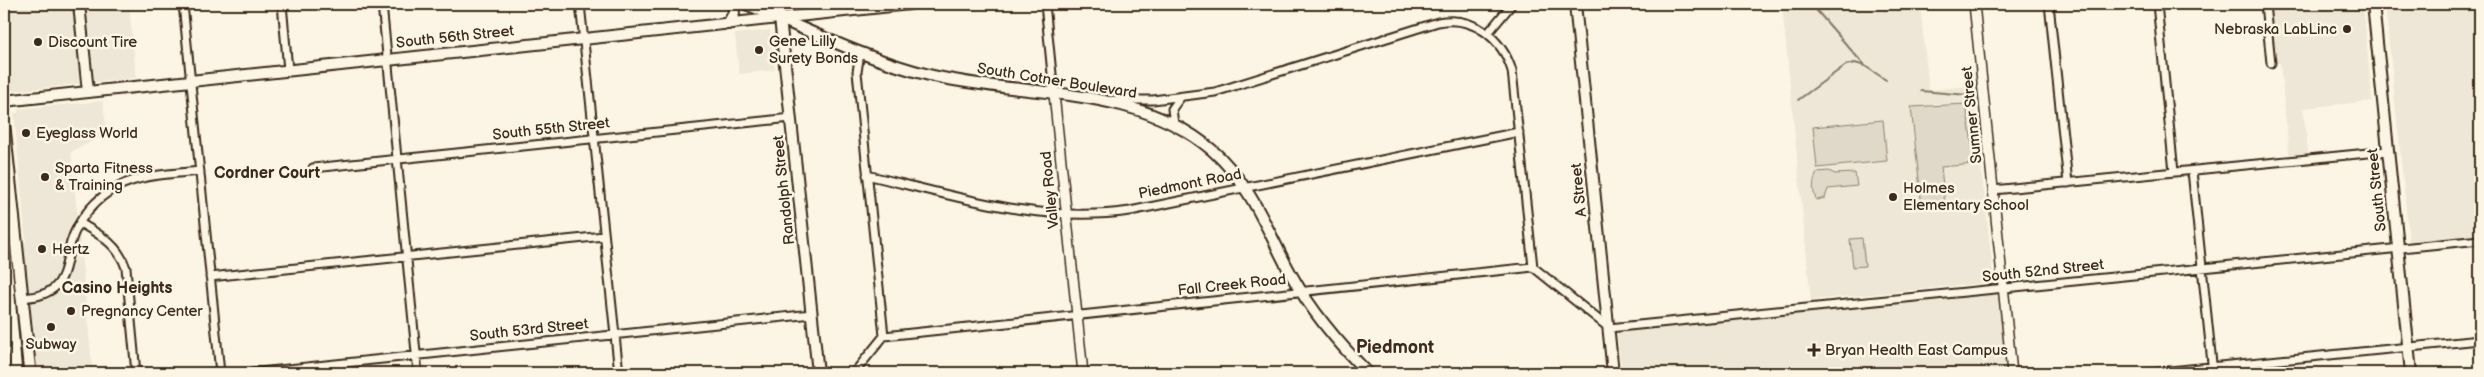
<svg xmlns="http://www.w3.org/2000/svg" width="2484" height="377" font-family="'Balsamiq Sans',sans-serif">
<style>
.built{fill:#eee6d6}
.green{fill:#e0d8c8;stroke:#8e8173}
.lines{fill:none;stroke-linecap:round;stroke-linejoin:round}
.stream{stroke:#85796b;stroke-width:2}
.minor-casing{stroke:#3b2a1e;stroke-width:11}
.tertiary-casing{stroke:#3b2a1e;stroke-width:12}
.secondary-casing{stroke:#3b2a1e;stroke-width:14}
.primary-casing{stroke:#3b2a1e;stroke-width:15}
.minor{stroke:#fcf5e5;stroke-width:7}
.tertiary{stroke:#fcf5e5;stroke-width:9}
.secondary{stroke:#fcf5e5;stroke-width:10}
.primary{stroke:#fcf5e5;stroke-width:11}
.poi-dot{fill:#3b2a1e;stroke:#fcf5e5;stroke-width:2}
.labels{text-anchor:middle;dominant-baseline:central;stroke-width:5;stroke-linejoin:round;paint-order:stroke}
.poi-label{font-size:15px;fill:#3b2a1e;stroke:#fcf5e5;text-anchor:start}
.street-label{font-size:15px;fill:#3b2a1e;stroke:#fcf5e5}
.neighbourhood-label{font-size:16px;font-weight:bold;fill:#3b2a1e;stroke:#fcf5e5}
.quarter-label{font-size:18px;font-weight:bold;fill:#3b2a1e;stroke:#fcf5e5}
</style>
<rect width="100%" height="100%" fill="#fcf5e5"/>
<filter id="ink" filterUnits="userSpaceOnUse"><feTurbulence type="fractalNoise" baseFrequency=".02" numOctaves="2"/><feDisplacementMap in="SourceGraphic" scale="10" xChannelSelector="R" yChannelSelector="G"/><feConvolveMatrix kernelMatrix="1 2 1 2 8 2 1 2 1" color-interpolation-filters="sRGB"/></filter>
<g filter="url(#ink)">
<path class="built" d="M4,4H129L136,78L13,91L7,87Z
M1782,4H1920L1929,90L1982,85L1983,94L1973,96L1994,282L1811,300Z
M2285,4H2363L2372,101L2303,108L2309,159L2290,161L2280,63H2271L2265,6Z
M2385,4H2480V240L2410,248Z
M770,30L775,70L739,74L735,34Z
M103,101L107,134L71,152L93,373H38L23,242H26L14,113H18V109Z
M2003,289L2012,373H1622L1616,327Z"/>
<path class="green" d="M1966,104L1975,164L1941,167L1945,205L1922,207L1911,107Z
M1883,120L1887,161L1817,168L1813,127Z
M1829,171L1835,174L1855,173L1857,186L1828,189L1825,198L1817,200C1812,194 1812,179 1818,172Z
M1862,238L1865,266L1853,267L1850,239Z"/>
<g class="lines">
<path class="stream" d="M1811,4L1865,66L1886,80
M1818,10L1822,4
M1921,91L1968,95
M1798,100L1846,65L1855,63L1865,66"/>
<defs>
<path id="minor" d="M183,4L220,373
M282,4L288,70
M382,4L418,373
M580,4L619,373
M1045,4L1054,94
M2049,4L2068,183
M2157,4L2174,172
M2265,4L2271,63
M1488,33L1512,4
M860,53L857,72L884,336
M1113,100H1153L1215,92L1438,22C1473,15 1502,38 1512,71L1533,267
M1174,124L1172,109L1180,98
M313,168L791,118
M2192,171L2213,373
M867,175C955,196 1038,224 1130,211L1519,132
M1993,190L2388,151
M80,223C100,235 118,244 126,268L136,373
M210,277L604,236
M21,298C33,297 44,296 54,288C66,278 67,257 71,242C78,219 96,198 117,187C142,174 172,174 200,171
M250,373L812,314
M854,373L884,336L1533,267L1609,328L2480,240
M2150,373L2480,340"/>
<path id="tertiary" d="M779,4L780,18
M1974,4L2012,373
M1054,94L1083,373"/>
<path id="secondary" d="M79,4L88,92
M746,4C806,29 865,59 929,75C1023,98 1134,83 1212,150C1252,185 1267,231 1292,276C1312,312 1339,344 1368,373
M1575,4L1613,373
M2373,4L2411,373
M780,18L818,373
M728,24L734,13L733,4
M4,101L910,4"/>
<path id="primary" d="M4,127L30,373
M4,242L16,373"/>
</defs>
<use href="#minor" class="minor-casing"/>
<use href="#tertiary" class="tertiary-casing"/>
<use href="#secondary" class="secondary-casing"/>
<use href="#primary" class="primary-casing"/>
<use href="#minor" class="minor"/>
<use href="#tertiary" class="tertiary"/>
<use href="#secondary" class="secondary"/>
<use href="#primary" class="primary"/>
</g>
</g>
<g class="poi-dot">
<circle cx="2347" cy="29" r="5"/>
<circle cx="38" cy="42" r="5"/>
<circle cx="759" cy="50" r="5"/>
<circle cx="26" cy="133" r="5"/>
<circle cx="45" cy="177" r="5"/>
<circle cx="1893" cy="197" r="5"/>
<circle cx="42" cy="249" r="5"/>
<circle cx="71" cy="311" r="5"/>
<circle cx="51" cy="327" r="5"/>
<path d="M1811.5 342.5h5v5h5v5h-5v5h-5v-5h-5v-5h5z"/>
</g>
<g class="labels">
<g class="poi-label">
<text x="2337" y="29" text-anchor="end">Nebraska LabLinc</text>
<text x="769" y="41">Gene Lilly<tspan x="769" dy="17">Surety Bonds</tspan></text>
<text x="48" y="42">Discount Tire</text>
<text x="36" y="133">Eyeglass World</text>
<text x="55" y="168">Sparta Fitness<tspan x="55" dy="17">&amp; Training</tspan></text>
<text x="1903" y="188">Holmes<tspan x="1903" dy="17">Elementary School</tspan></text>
<text x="52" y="249">Hertz</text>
<text x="81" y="311">Pregnancy Center</text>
<text x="51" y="344" text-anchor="middle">Subway</text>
<text x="1825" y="350">Bryan Health East Campus</text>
</g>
<g class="street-label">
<text transform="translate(455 37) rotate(-6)">South 56th Street</text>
<text transform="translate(1057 81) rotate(9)">South Cotner Boulevard</text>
<text transform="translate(1972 115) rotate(-96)">Sumner Street</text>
<text transform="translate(551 129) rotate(-6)">South 55th Street</text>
<text transform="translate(1190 184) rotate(-11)">Piedmont Road</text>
<text transform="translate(784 190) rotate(-96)">Randolph Street</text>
<text transform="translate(1050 190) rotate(-96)">Valley Road</text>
<text transform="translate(1579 190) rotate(-96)">A Street</text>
<text transform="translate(2377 190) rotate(-96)">South Street</text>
<text transform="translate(2043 271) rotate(-6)">South 52nd Street</text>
<text transform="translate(1232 285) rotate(-6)">Fall Creek Road</text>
<text transform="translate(529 330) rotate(-6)">South 53rd Street</text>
</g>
<g class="neighbourhood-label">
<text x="267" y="173">Cordner Court</text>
<text x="117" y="288">Casino Heights</text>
</g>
<g class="quarter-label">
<text x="1395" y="347">Piedmont</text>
</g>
</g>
<rect width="2484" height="377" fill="none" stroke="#fcf5e5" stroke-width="20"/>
<rect x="10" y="10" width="2464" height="357" fill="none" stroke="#3b2a1e" stroke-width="2" filter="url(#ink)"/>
</svg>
